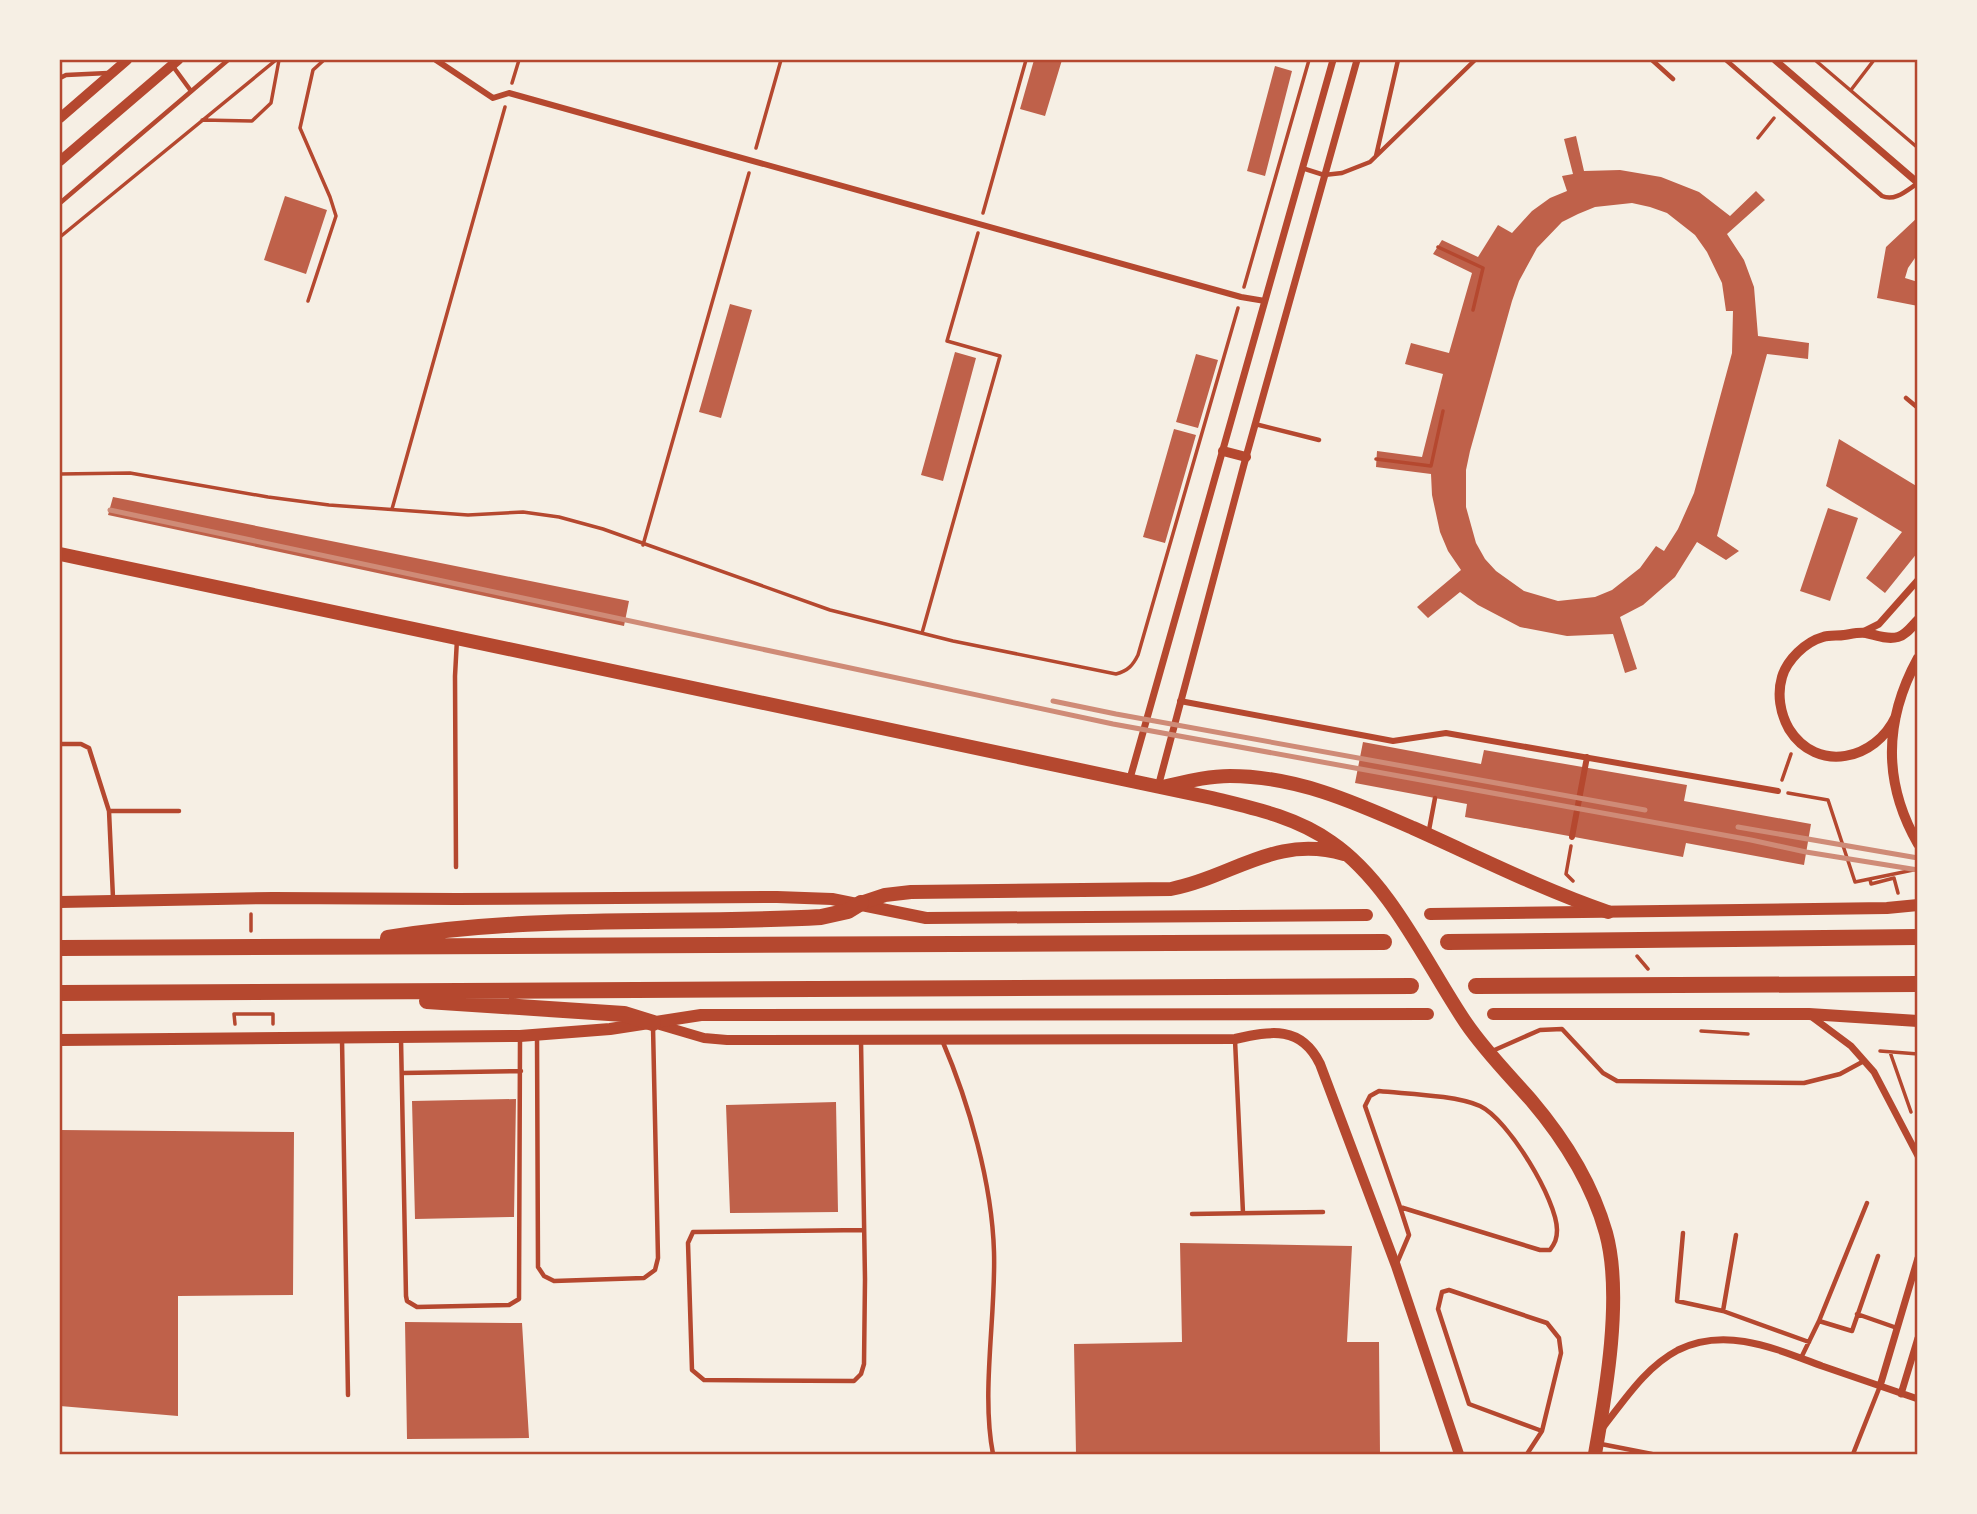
<svg xmlns="http://www.w3.org/2000/svg" width="1977" height="1514" font-family="'Source Sans 3',sans-serif">
<style>
.building{fill:#bf614a;fill-rule:evenodd}
.lines{fill:none;stroke-linecap:round;stroke-linejoin:round}
.path{stroke:#b5482f;stroke-width:3.5}
.service{stroke:#b5482f;stroke-width:4.5}
.pedestrian{stroke:#b5482f;stroke-width:6}
.minor{stroke:#b5482f;stroke-width:7}
.tertiary{stroke:#b5482f;stroke-width:10}
.secondary{stroke:#b5482f;stroke-width:12}
.primary{stroke:#b5482f;stroke-width:14}
.motorway{stroke:#b5482f;stroke-width:16}
.rail{stroke:#cf8b77;stroke-width:5}
.neatline{fill:none;stroke:#b5482f;stroke-width:2.5}
</style>
<rect width="100%" height="100%" fill="#f6efe4"/>
<path class="building" d="M1034,60H1062L1045,116L1020,109Z
M1275,66L1292,71L1265,176L1247,171Z
M1576,136L1584,171L1620,170L1661,177L1699,192L1730,216L1756,191L1765,200L1727,234L1744,260L1754,287L1758,336L1809,343L1808,359L1767,354L1717,536L1739,551L1726,560L1697,542L1675,577L1643,605L1620,617L1637,669L1625,673L1613,634L1567,636L1520,627L1478,605L1460,592L1428,618L1417,607L1461,570L1448,551L1440,532L1432,495L1431,474L1376,467L1377,451L1422,457L1443,374L1405,364L1411,343L1449,353L1472,273L1433,254L1442,240L1478,257L1498,225L1512,233L1532,211L1550,198L1567,191L1562,176L1573,174L1564,139ZM1632,203L1650,207L1667,213L1695,235L1707,252L1722,283L1726,311H1733L1732,353L1694,493L1678,529L1664,551L1656,546L1640,568L1612,590L1595,597L1558,601L1524,591L1496,571L1485,559L1476,543L1466,507V470L1470,451L1512,301L1519,281L1537,248L1562,222L1578,214L1595,207Z
M285,196L327,210L306,274L264,260Z
M1918,217V260L1915,258L1908,268L1905,278L1918,282V306L1877,298L1886,247Z
M730,304L752,310L721,418L699,412Z
M955,352L976,358L943,481L921,475Z
M1196,354L1218,360L1198,428L1176,422Z
M1174,429L1196,435L1165,543L1143,537Z
M1839,439L1918,487V552L1885,593L1866,578L1902,532L1826,486Z
M113,497L629,601L624,626L108,515Z
M1828,508L1858,518L1830,601L1800,591Z
M1363,742L1481,764L1484,750L1687,785L1684,801L1811,824L1804,865L1686,843L1683,857L1465,817L1467,804L1355,783Z
M516,1099L514,1217L415,1219L412,1101Z
M836,1102L838,1212L730,1213L726,1105Z
M60,1130L294,1132L293,1295L178,1296V1416L60,1406Z
M1180,1243L1352,1246L1347,1342H1379L1380,1454H1076L1074,1344L1182,1342Z
M405,1322L522,1323L529,1438L407,1439Z"/>
<g class="lines">
<path class="path" d="M1815,60L1918,148
M512,83L519,60
M1851,90L1874,60
M202,120L252,121L271,103L279,60
M1758,138L1774,118
M756,148L781,60
M983,213L1026,60
M60,237L276,60
M1438,247L1483,268L1473,310
M1244,287L1309,60
M308,301L336,216L330,197L300,128L313,70L324,60
M1376,459L1431,466L1443,411
M60,474L130,473L268,497L329,505L468,515L523,512L559,517L603,529L830,610L953,641L1116,674C1128,671 1133,665 1138,655L1238,308
M392,509L505,107
M643,545L749,173
M922,633L1000,356L947,341L978,233
M1782,780L1791,754
M1788,793L1828,800L1855,882L1918,869
M1571,846L1566,874L1573,881
M1870,879L1871,884L1894,878L1898,893
M251,914V931
M1637,956L1648,969
M235,1024L234,1014H273V1024
M1701,1031L1748,1034
M1880,1051L1918,1054
M1890,1052L1911,1112"/>
<path class="service" d="M1652,60L1673,79
M1726,60L1882,196C1895,202 1907,190 1918,183
M172,65L191,91
M60,78L66,75L108,73
M1376,156L1398,60
M1302,168L1324,175L1342,173L1370,162L1475,60
M60,203L228,60
M1906,398L1918,408
M1255,424L1319,440
M60,744H81L89,748L109,811
M1429,830L1435,798
M456,867L455,676L457,639
M113,898L109,811H179
M537,1036L538,1267L544,1276L554,1281L644,1278L655,1270L658,1258L653,1027
M342,1039L348,1395
M401,1039L406,1296L407,1301L417,1307L509,1305L519,1299L520,1039
M942,1040C969,1103 992,1183 994,1252C996,1315 981,1393 993,1454
M1235,1040L1243,1213
M861,1041L865,1279L864,1364L861,1374L854,1381L704,1380L692,1370L688,1243L693,1232L864,1230
M1490,1052L1540,1030L1562,1029L1603,1073L1617,1081L1804,1083L1840,1074L1864,1061
M403,1073L521,1071
M1192,1214L1323,1212
M1683,1233L1677,1301L1723,1311
M1736,1235L1723,1311L1809,1342
M1397,1263L1409,1235L1400,1207L1540,1250H1550C1555,1243 1557,1239 1557,1230C1557,1200 1508,1119 1480,1106C1455,1095 1407,1094 1379,1091L1370,1096L1365,1106L1400,1207
M1857,1314L1897,1328
M1819,1321L1852,1331L1878,1256
M1801,1358L1819,1321L1867,1203
M1601,1444L1652,1454
M1527,1454L1542,1431L1561,1353L1559,1338L1547,1323L1449,1290L1442,1292L1438,1309L1469,1404L1542,1431
M1853,1454L1880,1386"/>
<path class="pedestrian" d="M436,60L493,98L509,93L1241,297L1265,301
M1180,701L1393,741L1446,733L1778,791
M1572,837L1587,757"/>
<path class="minor" d="M1775,60L1918,183
M1863,632L1879,624L1918,580
M1129,782L1333,60
M1158,787L1246,457L1357,60
M1812,1017L1851,1046L1874,1072L1918,1156
M1880,1386L1918,1258
M1901,1394L1918,1338
M1604,1426C1626,1398 1646,1367 1678,1350C1726,1326 1776,1349 1822,1366C1854,1377 1886,1388 1918,1399"/>
<path class="tertiary" d="M60,118L127,60
M60,161L178,60
M1223,451L1246,457
M1918,658C1884,720 1883,783 1918,844
M1896,716C1876,760 1817,774 1789,729C1780,713 1777,694 1782,677C1787,660 1805,642 1823,637C1829,635 1838,636 1844,635C1851,634 1859,632 1866,633C1876,635 1887,640 1898,637C1906,635 1912,626 1918,620
M653,1023L704,1038L727,1040L1235,1039C1271,1031 1301,1025 1320,1064L1396,1266L1459,1454"/>
<path class="secondary" d="M60,902L273,898L457,899L777,897L832,899L926,918L1367,915
M1430,914L1887,908L1918,905
M1493,1014H1809L1918,1021
M60,1040L520,1036L610,1029L701,1015L1428,1014"/>
<path class="primary" d="M60,554L1212,798C1253,808 1296,817 1331,842C1391,883 1426,964 1466,1023C1485,1051 1509,1075 1531,1100C1565,1140 1592,1183 1606,1233C1623,1295 1606,1392 1595,1454
M1162,787C1185,782 1207,776 1230,776C1296,776 1354,802 1413,828C1478,857 1541,889 1608,912
M861,903L885,895L911,892L1171,889C1233,877 1275,834 1344,854"/>
<path class="motorway" d="M388,938C531,914 676,925 821,917L848,911L861,903
M1448,942L1918,937
M60,948L1384,942
M1476,986L1918,984
M60,993L1411,986
M427,1001L624,1014L653,1023"/>
<path class="rail" d="M110,510L1113,724L1751,840L1806,852L1918,870
M1053,701L1116,714L1645,810
M1738,827L1918,858"/>
</g>
<rect width="1977" height="1514" fill="none" stroke="#f6efe4" stroke-width="122"/>
<rect x="61" y="61" width="1855" height="1392" class="neatline"/>
</svg>
